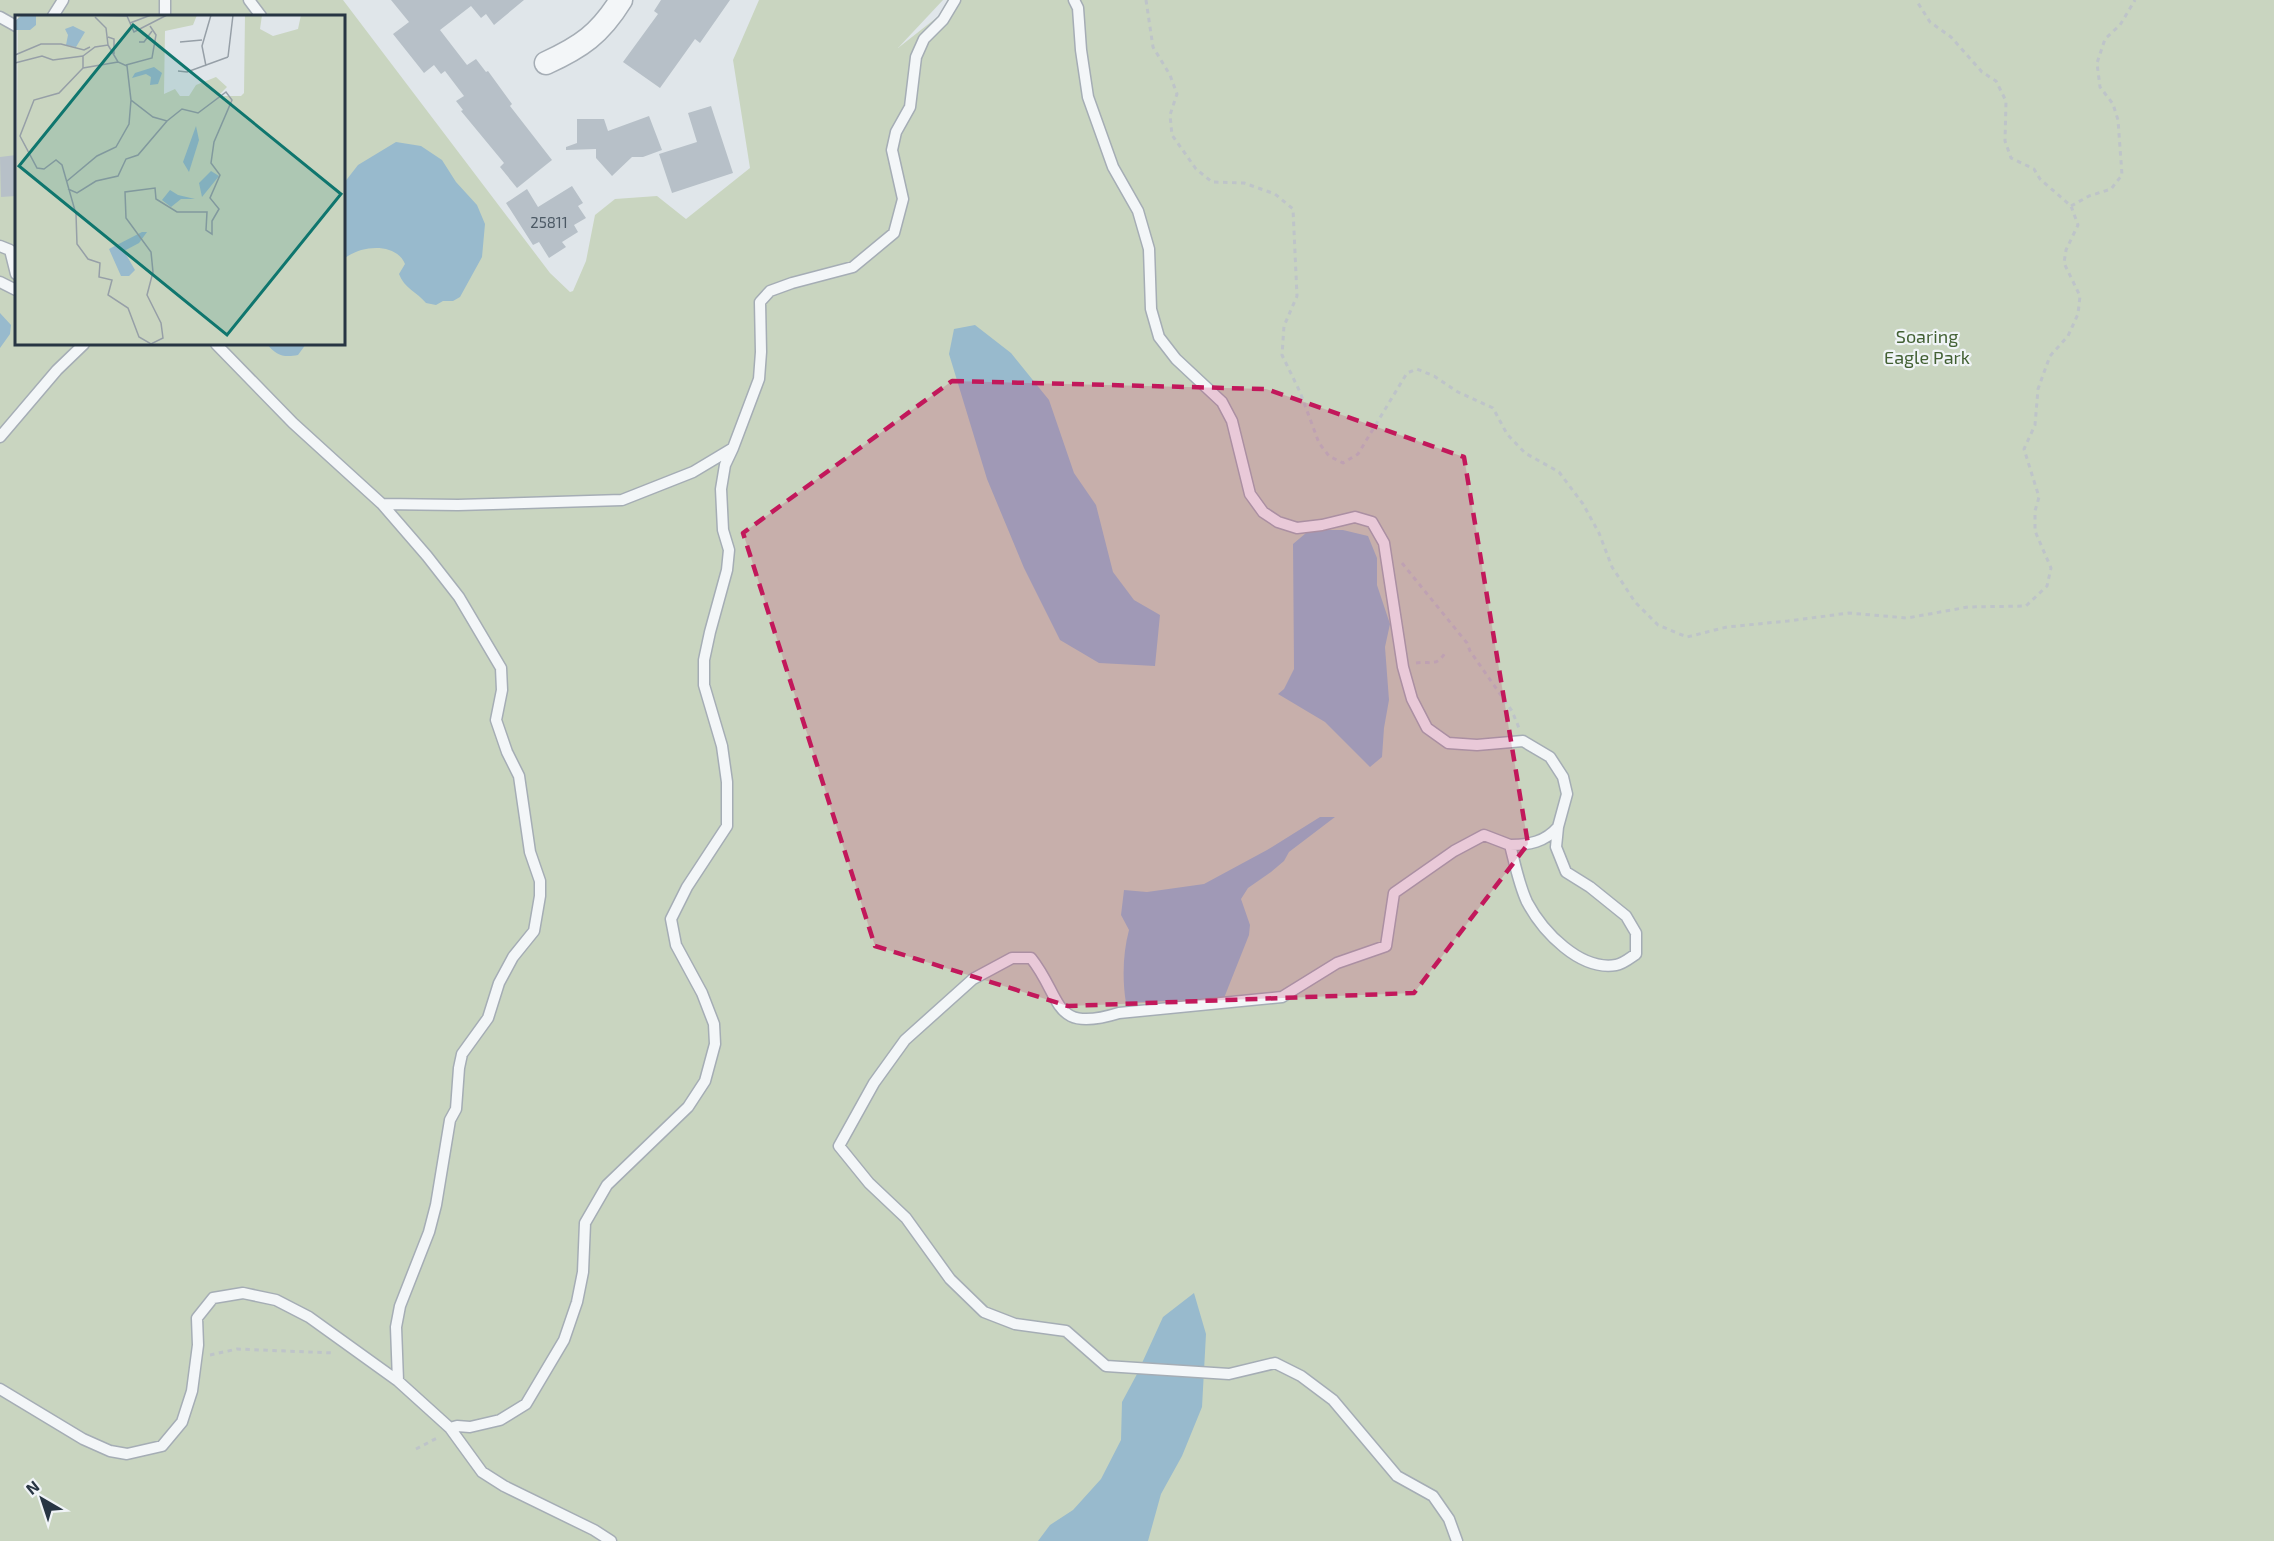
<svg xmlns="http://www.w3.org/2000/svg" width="2274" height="1541" font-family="'Exo 2',sans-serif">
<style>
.green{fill:#c9d5c0;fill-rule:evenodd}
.water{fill:#98bacd}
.building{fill:#b7c0c8}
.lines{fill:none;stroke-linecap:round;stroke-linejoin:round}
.service-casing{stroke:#a5adb5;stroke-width:13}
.minor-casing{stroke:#a5adb5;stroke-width:25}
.path{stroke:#bec4c9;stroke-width:3;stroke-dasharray:4.5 4.5;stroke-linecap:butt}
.service{stroke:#f3f6f8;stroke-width:10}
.minor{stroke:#f3f6f8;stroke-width:22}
.marked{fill:#c2185b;fill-opacity:0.2;stroke:#c2185b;stroke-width:4.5;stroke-dasharray:12 8;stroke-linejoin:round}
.labels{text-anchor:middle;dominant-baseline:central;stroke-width:4.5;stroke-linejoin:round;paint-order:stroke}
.number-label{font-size:15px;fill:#4b5864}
.park-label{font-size:18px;fill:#426033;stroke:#f0f4f7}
.inset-road{fill:none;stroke:#969fa7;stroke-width:1.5}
.view{fill:#0f766e;fill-opacity:0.15;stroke:#0f766e;stroke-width:3}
.inset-edge{fill:none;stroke:#273543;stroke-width:3}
</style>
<rect width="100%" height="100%" fill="#e0e6ea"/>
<path class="green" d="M0,0H343L550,273L570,292L573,291L586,261L595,215L615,199L657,196L686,219L750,168L733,60L759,0H943L898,48L959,0H2274V1541H0ZM16,16H344V344H16Z"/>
<path class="water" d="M396,142L421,146L442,160L456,182L477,205L485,224L482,257L460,297L453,301H443L436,305L426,303C417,292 404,288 399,274L405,264C396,242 360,245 344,259V183L358,165Z
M0,313L11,325L10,334L0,348Z
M975,325L1011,353L1049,400L1074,473L1096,505L1113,572L1134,600L1160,615L1155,666L1099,663L1060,640L1024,568L987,479L949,354L954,329Z
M267,344H306L298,355C283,358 276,355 267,344Z
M1326,530H1343L1368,536L1377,558V585L1390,624L1385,647L1389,700L1384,728L1382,757L1370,767L1325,722L1278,694L1284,689L1294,669L1293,544L1306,533Z
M1320,817H1335L1289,852L1284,861L1271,872L1248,888L1241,899L1250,925L1249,935L1224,998L1126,1003C1122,979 1123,952 1129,930L1121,915L1124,890L1147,892L1204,884L1267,850Z
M1194,1293L1206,1334L1202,1407L1182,1456L1161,1494L1148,1541H1038L1050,1525L1073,1510L1101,1479L1121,1440L1122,1402L1137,1374L1163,1317Z"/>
<path class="building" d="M391,0H524L494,25L486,14L481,18L471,6L440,30L467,65L476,59L486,72L488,71L512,104L510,106L552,160L517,188L500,167L504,163L461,111L463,110L456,101L464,96L445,71L441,74L434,65L424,73L393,34L409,22Z
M661,0H730L700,43L695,39L660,88L623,62L658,14L654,11Z
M711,106L733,173L672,193L659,154L697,142L688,113Z
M649,116L662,150L643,157H632L612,176L596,158V149L566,150V147L577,143V119H604L608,131Z
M16,155V196L1,197L0,157Z
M572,186L583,203L578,206L586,218L574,225L578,232L562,242L566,247L549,258L539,242L533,245L506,203L527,189L538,207Z"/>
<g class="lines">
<defs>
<path id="service" d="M249,0L261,16
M1074,0L1078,8L1081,50L1088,97L1113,167L1138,211L1149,249L1151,309L1159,337L1176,359L1222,402L1232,421L1250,494L1263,512L1278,522L1297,528L1322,525L1355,517L1372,522L1384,543L1403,667L1412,699L1427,728L1448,743L1477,745L1523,741L1550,757L1563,777L1567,794L1558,827L1556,847L1566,872L1590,887L1626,916L1636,933V954C1630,958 1623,964 1616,965C1580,971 1543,932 1527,902C1519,885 1515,864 1510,845L1484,835L1454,851L1394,893L1386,946L1337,963L1282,997L1119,1013C1051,1034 1063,998 1031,958H1012L973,979L905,1040L874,1083L839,1146L869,1183L906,1218L950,1279L984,1312L1015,1324L1066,1331L1106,1366L1229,1374L1275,1363L1301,1376L1333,1400L1397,1476L1433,1496L1449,1519L1457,1541
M53,16L63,0
M165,16V0
M0,17L16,26
M0,246L10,250L16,274
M0,282L16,290
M216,344L293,423L382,504L458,505L622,500L693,472L733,448L759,379L761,352L760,302L770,291L792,283L853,267L894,233L903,199L892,150L896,132L910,107L916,57L924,39L943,20L955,0
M0,437L57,370L84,344
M382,504L427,556L459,597L501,668L502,690L496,720L507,752L519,776L530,852L540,881V896L534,931L513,957L499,983L488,1018L462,1054L459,1068L456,1109L450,1120L436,1205L429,1232L400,1306L396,1327L398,1381
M1510,845C1529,845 1545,842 1558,827
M0,1389L83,1439L110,1451L127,1454L162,1446L182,1422L192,1391L198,1345L197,1318L213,1298L243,1293L276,1300L309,1317L398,1381L450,1428L482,1472L504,1486L594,1530L611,1541
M450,1428L457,1426L470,1427L500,1420L526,1404L564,1340L577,1302L583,1272L585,1223L607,1185L688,1107L705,1081L715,1044L714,1024L702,993L676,945L671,919L687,887L727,826V782L722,746L704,685V660L710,632L727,570L729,550L723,530L721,489L725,465L733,448"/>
<path id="minor" d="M546,63C581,47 600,34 621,0"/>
</defs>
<use href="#service" class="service-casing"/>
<use href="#minor" class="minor-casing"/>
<path class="path" d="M1146,0L1153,47L1170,75L1177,94L1170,115L1172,135L1196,169L1212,182L1244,183L1275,194L1293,209L1297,296L1284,326L1282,355L1300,392L1319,443L1329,456L1343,463L1358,454L1407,373L1417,369L1434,376L1458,392L1493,408L1507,434L1525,453L1559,472L1583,504L1599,533L1612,567L1635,602L1658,625L1687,637L1727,627L1788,621L1849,613L1907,618L1968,607L2026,606L2047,586L2051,568L2035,531V511L2039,497L2024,449L2035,425L2038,389L2050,356L2068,336L2078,314L2080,296L2064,263L2066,250L2078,225L2071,206L2040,179L2034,169L2011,158L2005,141L2006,101L1996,81L1982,72L1951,37L1930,22L1916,0
M2071,206L2089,196L2111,189L2122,175L2118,120L2113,104L2100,87L2097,63L2105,39L2120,25L2135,0
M1402,563L1467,643L1470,651L1512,711L1519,728
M1416,663C1431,661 1436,667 1445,653
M210,1355L237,1349L334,1353
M416,1449L439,1437"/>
<use href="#service" class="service"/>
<use href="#minor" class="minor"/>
</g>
<path class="marked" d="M952,381L1266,389L1464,457L1528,844L1414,993L1068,1006L875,946L743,533Z"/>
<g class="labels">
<g class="number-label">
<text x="549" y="222">25811</text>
</g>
<g class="park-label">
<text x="1927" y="336">Soaring<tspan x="1927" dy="21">Eagle Park</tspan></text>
</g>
</g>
<g transform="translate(15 15)">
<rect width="330" height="330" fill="#e0e6ea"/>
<path d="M3,0H182L178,10L150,16L149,79L160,74L165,81H174L181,70L201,62L212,72L203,81H226L229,78L230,0H247L245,14L258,21L283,14L286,0H330V330H0Z" fill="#c9d5c0"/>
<path d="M7,0H21V10L15,15H0V6ZM58,11L70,17L61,32L51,30L53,20L50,14ZM139,52L147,58L143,69L135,70L136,62L131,59L117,63L120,58ZM181,111L184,125L174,157L168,147ZM196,156L204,161L187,182L184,168ZM155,175L163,180L180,184H166L156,192L147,185ZM127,217H132L124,228L109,236L120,255L114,261H106L94,234Z" fill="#98bacd"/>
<path class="inset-road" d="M77,0L113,1M112,1L119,17L152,0M80,2L91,13L93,30M115,8L136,0M93,22L99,24V39M124,27H129L137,16M165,27L187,25M93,30L103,47L112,51L116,85L138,102L152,106L167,94L183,98L211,77L217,85L199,127L196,148L205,160L195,183L204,194L197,206V219L191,215L192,197H162L141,184L140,173L110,177L111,203L136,237L138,257L132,280L146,308L148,323L136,329L124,322L113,293L93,280L97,265L84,262L85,248L73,244L62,229L61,199L47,150L41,145L29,154L22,153L5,121L19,85L44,78L68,53V41L80,32ZM0,40L26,29H46L69,35L75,32M213,42L218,0M0,48L27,41L38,45L68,41M111,50L137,43L141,20L135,11M191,51L187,31L196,0M68,53L103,47M163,56L172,57L213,42M52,166L82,141L101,132L114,109L116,85M53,174L62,178L81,166L103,161L111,144L123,140L152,106"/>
<path class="view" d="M118,10L326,179L212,320L4,151Z"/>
<rect width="330" height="330" class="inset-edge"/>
</g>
<g transform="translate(42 1499) rotate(321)" stroke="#f0f4f7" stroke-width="4.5" paint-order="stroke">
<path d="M0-4.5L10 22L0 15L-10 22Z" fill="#273543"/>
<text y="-9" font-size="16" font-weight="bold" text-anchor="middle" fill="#273543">N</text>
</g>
</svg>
